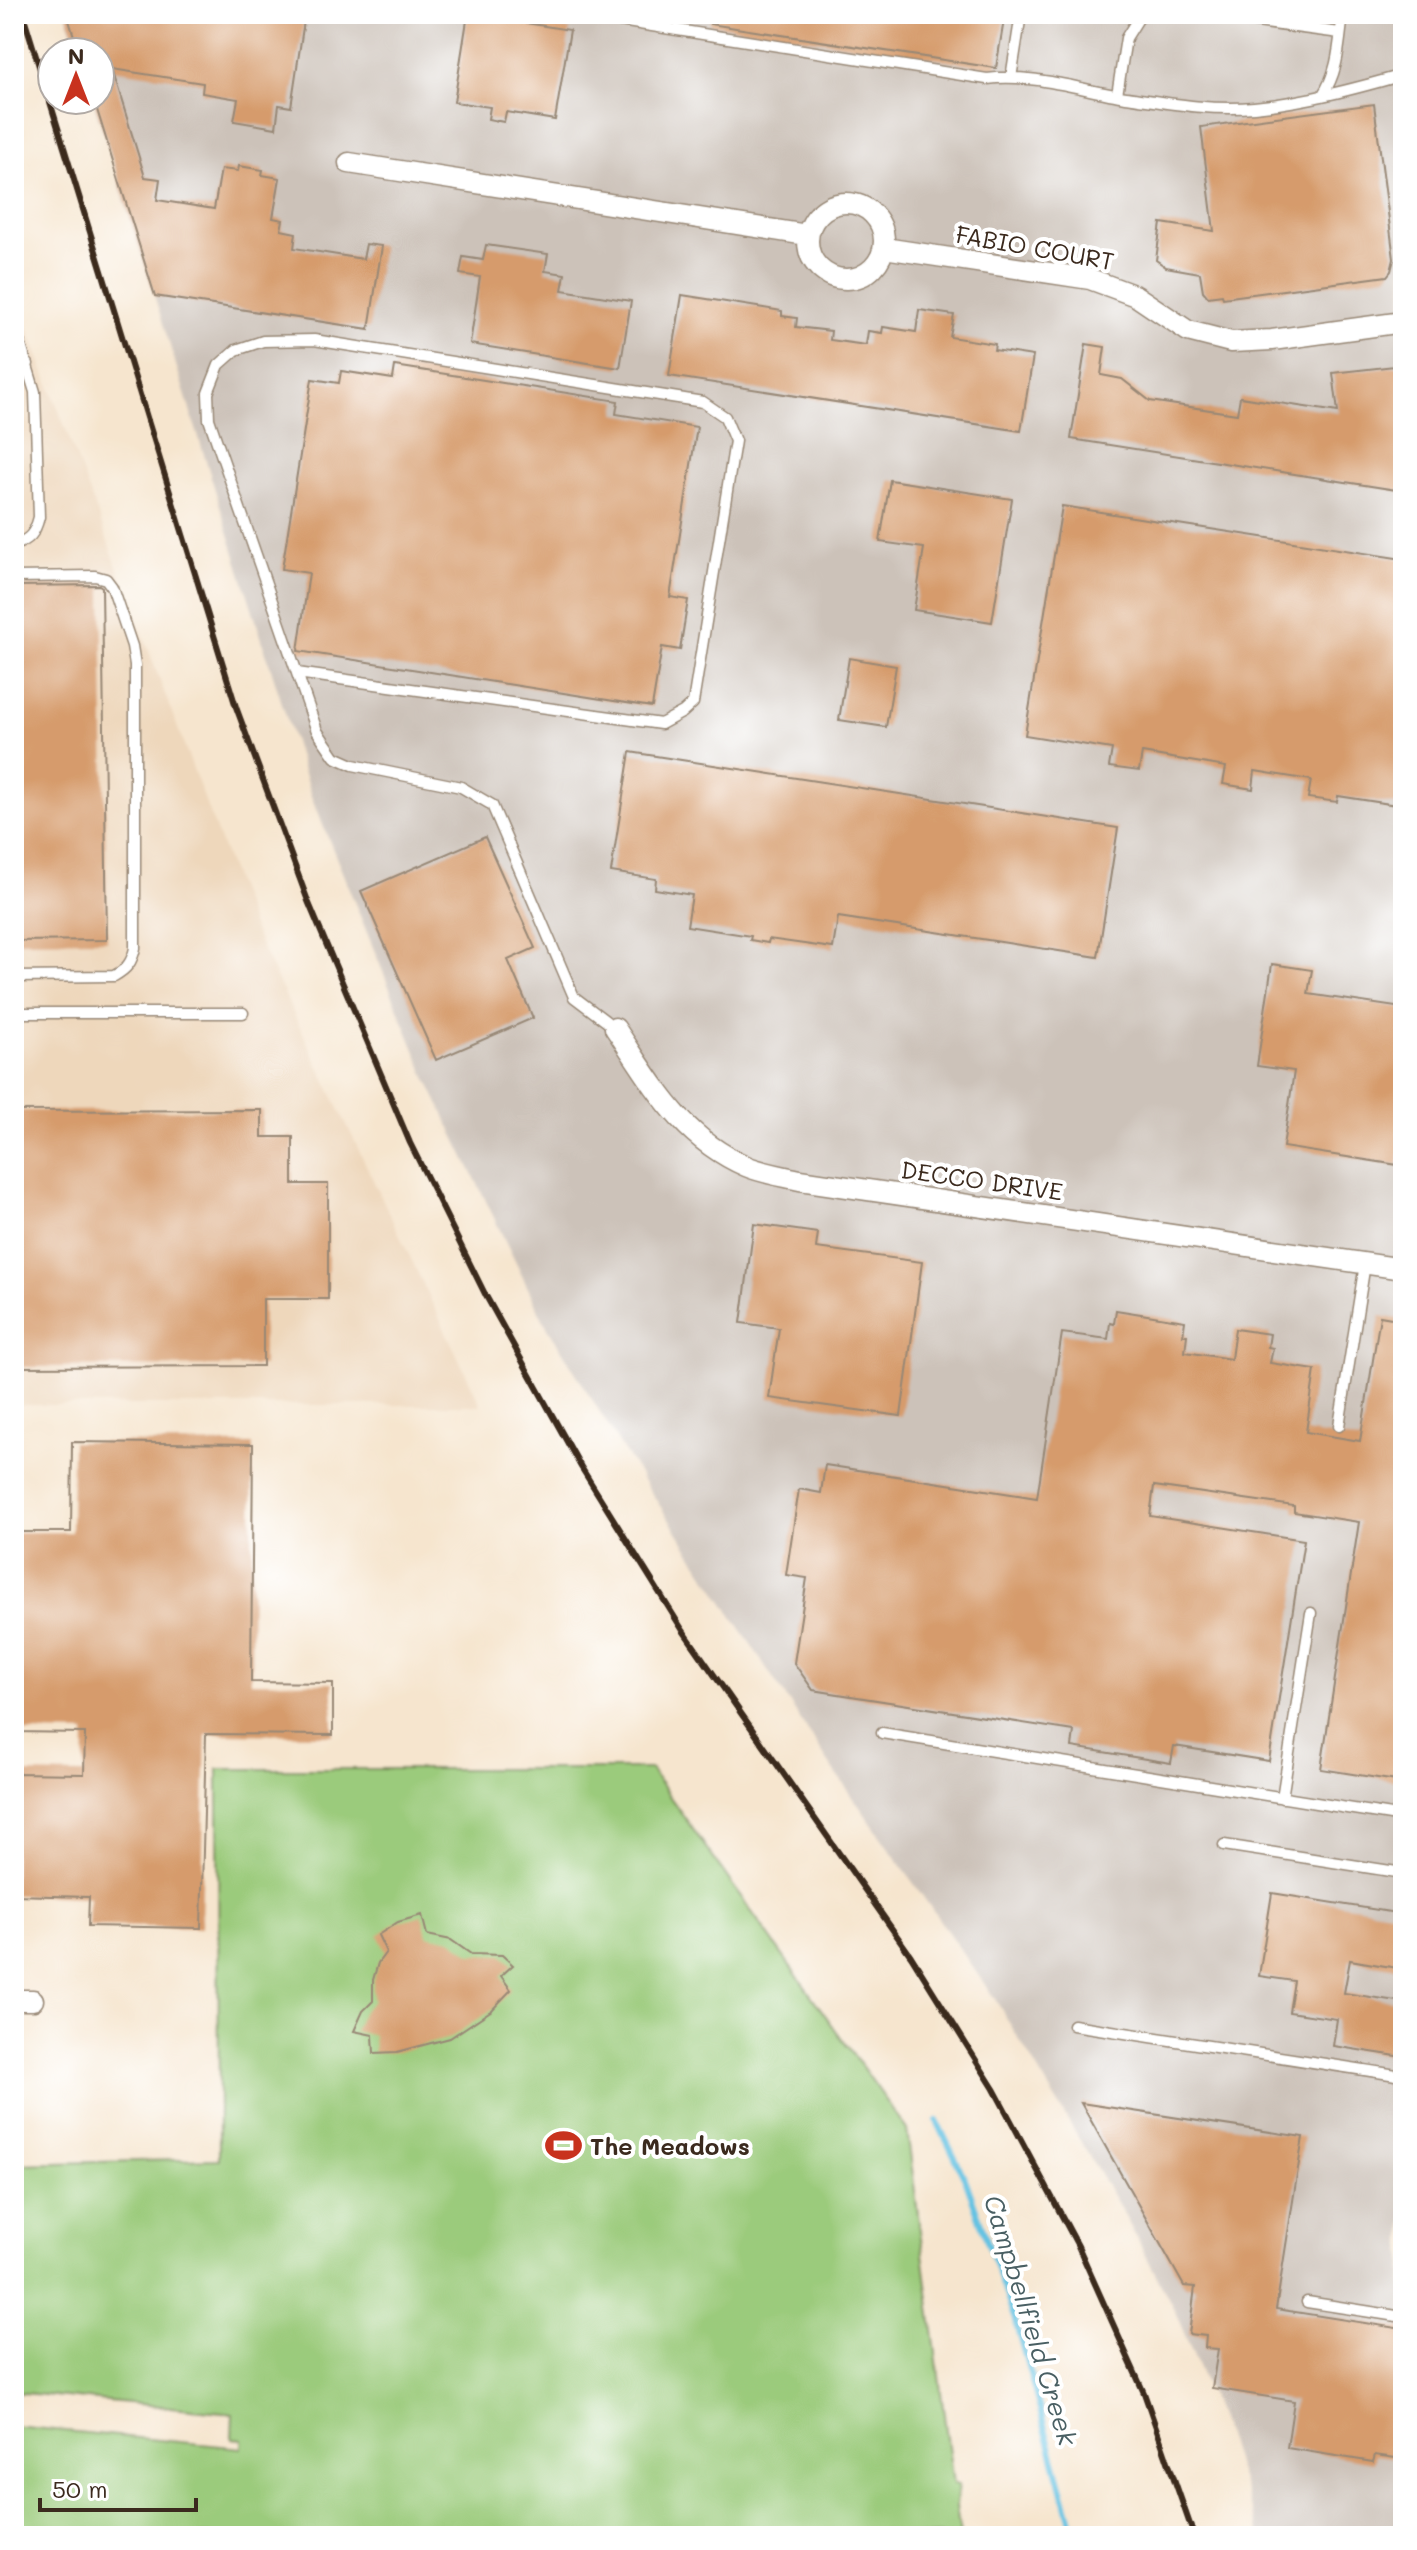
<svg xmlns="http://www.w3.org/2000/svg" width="1417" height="2550" font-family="Mali,sans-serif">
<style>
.built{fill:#eed7bb}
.industrial{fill:#ccc2b9}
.green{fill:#9bcb7b;stroke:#6b7a4c;stroke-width:2}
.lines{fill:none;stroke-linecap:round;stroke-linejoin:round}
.stream{stroke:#64c2e2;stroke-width:6}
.building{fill:#d69b6c}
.lane-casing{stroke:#988876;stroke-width:13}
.street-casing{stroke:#988876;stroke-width:23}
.lane{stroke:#fff;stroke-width:10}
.street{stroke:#fff;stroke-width:20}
.rail{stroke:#3b2a1e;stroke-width:6}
.labels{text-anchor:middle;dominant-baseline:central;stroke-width:8;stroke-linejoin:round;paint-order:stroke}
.street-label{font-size:24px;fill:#3b2a1e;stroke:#fff}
.poi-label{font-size:24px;font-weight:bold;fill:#3b2a1e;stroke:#fff;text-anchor:start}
.water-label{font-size:26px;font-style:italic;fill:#495f63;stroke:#fff}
</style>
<rect width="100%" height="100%" fill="#fff"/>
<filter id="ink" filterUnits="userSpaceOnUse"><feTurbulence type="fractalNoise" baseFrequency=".0125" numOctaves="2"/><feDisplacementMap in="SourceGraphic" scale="16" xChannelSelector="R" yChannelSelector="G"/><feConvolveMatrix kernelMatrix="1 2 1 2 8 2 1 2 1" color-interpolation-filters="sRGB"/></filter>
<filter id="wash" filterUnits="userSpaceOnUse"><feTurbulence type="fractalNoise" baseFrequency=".006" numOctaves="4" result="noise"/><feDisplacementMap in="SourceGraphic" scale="32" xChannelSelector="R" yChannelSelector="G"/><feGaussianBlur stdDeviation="1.8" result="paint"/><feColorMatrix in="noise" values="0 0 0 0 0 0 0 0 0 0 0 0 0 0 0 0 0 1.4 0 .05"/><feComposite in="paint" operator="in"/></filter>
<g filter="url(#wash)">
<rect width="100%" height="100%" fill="#f6e5ce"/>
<path class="built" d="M14,291L253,929L481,1405H14Z"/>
<path class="industrial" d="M66,14H1403V2536H1261L1219,2416L1174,2309L1127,2219L995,1999L829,1763L622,1448L544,1321L427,1079L311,796L93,100H100V52H78Z"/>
<path class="green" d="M218,1769H650L907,2130L953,2484L958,2485L956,2506L960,2536H14V2426L242,2448V2439L232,2438L233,2413L14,2392V2164L219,2159Z"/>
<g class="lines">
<path class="stream" d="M937,2121L966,2181L1015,2320L1075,2536"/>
</g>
<g id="blocks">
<path class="building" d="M67,14H305L291,107L279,105L276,128L234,121L238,99L202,93L203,83L112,69L145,177L160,179L157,200L214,209L221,169L238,171L239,166L263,170L262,175L280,178L273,218L283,220L281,230L296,233L294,248L363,259L366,244L382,246L369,329L155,296L94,100H100V52H79Z
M468,14L570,30L555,120L506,112L504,122L488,119L490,107L454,102Z
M711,14H1005L996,68L710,24Z
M1374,104L1394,259L1391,271L1387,276L1223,298L1222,295L1208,297L1203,291L1200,273L1166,267L1156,260L1161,223L1214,231L1201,127Z
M486,245L548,254L545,271L565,274L562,290L631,301L620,368L470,344L480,277L460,274L463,257L483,260Z
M682,295L782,311V316L797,318L796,327L831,331L830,340L866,345L868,331L882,333L883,327L916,332L919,310L954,315L950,337L995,344L994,350L1033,356L1021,431L669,376Z
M1086,344L1105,347L1101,375L1122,379L1150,401L1237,414L1240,397L1338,412L1333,373L1403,365V491L1071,439Z
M395,366L618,401L616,414L697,427L670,597L688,600L680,650L662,647L652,707L298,651L309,573L282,569L312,379L339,383L341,371L393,379Z
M890,480L1012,499L992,622L914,610L924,548L880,542Z
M1062,506L1403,559L1396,613L1403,614V723L1397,759H1403V806L1338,796L1337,802L1308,798L1311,780L1255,771L1253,789L1223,784L1226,767L1142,753L1139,771L1109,767L1112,749L1025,735Z
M99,585L102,587L107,940L14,941V586Z
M849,658L896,666L886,727L839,720Z
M630,752L1118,828L1098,957L838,917L833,948L769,939L768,943L750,940L751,936L687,926L692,895L655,889L656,879L611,872Z
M485,837L535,948L508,960L533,1018L436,1060L361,891Z
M1272,964L1312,970L1308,994L1403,1008V1131L1398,1165L1283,1147L1294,1071L1257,1066Z
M262,1110V1137H293V1184H328V1299H263V1366L14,1367V1111Z
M754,1224L818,1233L816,1248L922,1262L901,1416L769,1398L779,1328L741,1323Z
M1116,1310L1185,1321L1183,1335H1187L1185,1352L1231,1359L1235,1329L1270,1334L1268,1347L1273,1348L1270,1363L1315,1370L1306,1432L1360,1441L1380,1316L1403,1320V1782L1321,1769L1359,1522L1294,1512V1506L1154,1486L1150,1516L1304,1540L1269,1761L1174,1746L1171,1763L1072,1747L1074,1731L813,1690L794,1663L807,1578L786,1575L799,1489L821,1493L825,1465L1037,1498L1062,1333L1108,1339L1110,1323L1114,1324Z
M72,1442L253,1444L251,1682L333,1683V1735L206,1734L201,1928L88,1926L89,1897L14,1895V1773L84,1774L85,1733L14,1732V1532H71Z
M1272,1893L1403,1914V1969L1350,1960L1344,1993L1403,2002V2057L1333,2046L1337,2019L1289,2012L1294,1981L1259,1976Z
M422,1915L427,1935L451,1940L471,1954L502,1955L513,1965L501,1976L511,1990L492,2010L450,2038L397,2052L374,2053L373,2035L354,2031L363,2011L373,2001V1980L378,1963L386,1952L378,1935L398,1922Z
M1081,2103L1303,2137L1276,2309L1403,2329V2459L1375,2455L1373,2462L1287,2448L1294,2401L1212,2388L1218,2349L1205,2348L1206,2336L1189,2334L1195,2287L1184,2286Z"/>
</g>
</g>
<g filter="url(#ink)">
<use href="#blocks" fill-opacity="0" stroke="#988876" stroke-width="2"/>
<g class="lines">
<defs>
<path id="lane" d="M576,14L987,79C1032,73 1081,90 1126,97C1167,103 1212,111 1254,107C1305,102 1354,89 1403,75
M1196,14L1340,33
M1011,78L1021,14
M1117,95L1126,38L1141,14
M1322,96C1339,71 1339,43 1343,14
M14,323L35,392L39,517C35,533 30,540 14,545
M14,367L28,364
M14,577L95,576L106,579L112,587L132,646L135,665V948C132,962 127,969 114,976L14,977
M297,673L661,724L683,712L693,703L735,441L725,417L703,402L314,340L263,341L236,350L219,365L208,393L209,419L317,731L335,757L353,765L461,787L492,805L574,997L615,1028
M14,1013H243
M1339,1426L1365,1264
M882,1733L1403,1817
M1282,1798L1311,1613
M1224,1845L1403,1873
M1073,2025L1403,2076
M1307,2302L1403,2317"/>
<path id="street" d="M349,163L807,235
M808 241a38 38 0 1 1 76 0a38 38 0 1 1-76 0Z
M884,248L1090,279L1136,296L1188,331L1231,342L1272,340L1403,322
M615,1028C654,1085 680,1137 746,1166C762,1173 783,1176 800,1180L1403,1269
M14,2000H33"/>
</defs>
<use href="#lane" class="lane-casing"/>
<use href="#street" class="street-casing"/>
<use href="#lane" class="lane"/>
<use href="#street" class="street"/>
<path class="rail" d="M23,14L236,707L308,901L410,1143L486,1296L581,1467L682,1629L911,1956L994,2089L1078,2246L1144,2393L1194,2536"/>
</g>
</g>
<defs>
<symbol id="stadium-bare" viewBox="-9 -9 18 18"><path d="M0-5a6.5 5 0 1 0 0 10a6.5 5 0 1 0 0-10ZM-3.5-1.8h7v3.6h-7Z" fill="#c8321e" stroke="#fff" stroke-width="2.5" paint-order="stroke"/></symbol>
</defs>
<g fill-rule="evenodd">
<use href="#stadium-bare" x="538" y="2120" width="51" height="51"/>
</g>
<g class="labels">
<g class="street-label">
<text transform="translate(1035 247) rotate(10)">FABIO COURT</text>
<text transform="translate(982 1180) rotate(8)">DECCO DRIVE</text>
</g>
<g class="poi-label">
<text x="590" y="2145">The Meadows</text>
</g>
<g class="water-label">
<text transform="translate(1031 2320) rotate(73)">Campbellfield Creek</text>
</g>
</g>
<rect width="1417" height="2550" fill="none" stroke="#fff" stroke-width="48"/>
<g transform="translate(76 76)"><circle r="38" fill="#ffffff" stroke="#b1aaa5" stroke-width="2"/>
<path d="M0-6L14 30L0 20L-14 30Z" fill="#c8321e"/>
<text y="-12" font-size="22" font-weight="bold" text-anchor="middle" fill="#3b2a1e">N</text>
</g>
<path d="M40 2498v12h156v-12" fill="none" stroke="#3b2a1e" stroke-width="4"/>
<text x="52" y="2498" font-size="24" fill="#3b2a1e" stroke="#ffffff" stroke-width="6" paint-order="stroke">50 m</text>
</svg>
